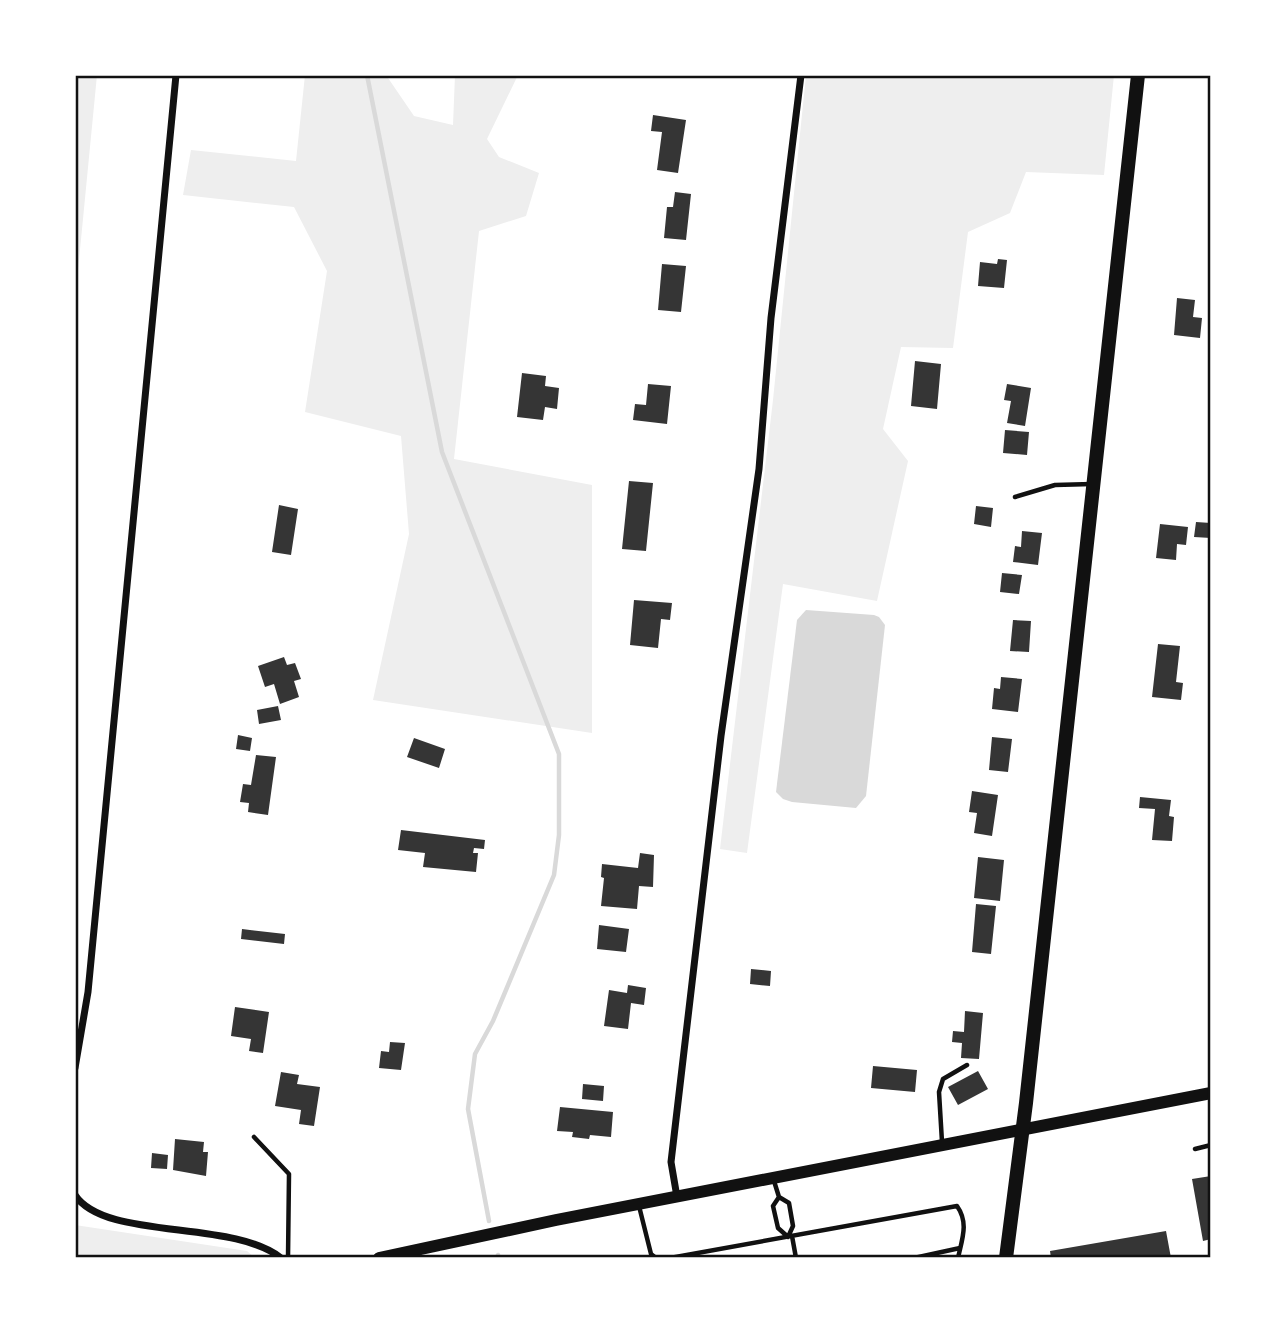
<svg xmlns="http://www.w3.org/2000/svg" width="1286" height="1333" font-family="'Archivo Narrow',sans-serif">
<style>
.green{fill:#eee}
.water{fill:#d9d9d9}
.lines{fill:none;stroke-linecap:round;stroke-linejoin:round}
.stream{stroke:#d9d9d9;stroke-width:4.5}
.building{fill:#353535}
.service{stroke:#111;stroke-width:4.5}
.minor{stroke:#111;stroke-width:7}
.tertiary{stroke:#111;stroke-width:12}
.primary{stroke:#111;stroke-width:14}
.neatline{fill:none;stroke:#111;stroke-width:2.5}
</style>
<rect width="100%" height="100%" fill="#fff"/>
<path class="green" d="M75,75H97L75,301Z
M305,75H386L414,116L453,125L455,75H518L487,139L499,157L539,173L526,216L479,231L454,459L592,485V733L373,700L409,534L401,436L305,412L327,271L294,207L183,195L191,150L296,161Z
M806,75H1114L1104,175L1026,172L1010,213L968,232L953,348L901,347L883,429L908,461L877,601L783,584L747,853L720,849L773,400Z
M75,1225L247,1251L255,1258H75Z"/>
<path class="water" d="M806,610L874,615L879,617L885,625L866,796L856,808L792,802L783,799L776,792L797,620Z"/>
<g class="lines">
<path class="stream" d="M367,75L442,452L559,754V835L554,875L493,1021L475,1054L468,1109L489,1221
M497,1258L498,1255"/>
</g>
<path class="building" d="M653,115L686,120L678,173L657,170L662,132L651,131Z
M675,192L691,194L686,240L664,238L667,207H673Z
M998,259L1007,260L1004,288L978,286L980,262L997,264Z
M662,264L686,266L681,312L658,310Z
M1177,298L1195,300L1193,317L1202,318L1200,338L1174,335Z
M915,361L941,364L937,409L911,406Z
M522,373L546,376L545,386L559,388L557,409L545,407L543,420L517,417Z
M648,384L671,386L667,424L633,420L635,404L646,405Z
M1007,384L1031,388L1025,426L1007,423L1011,401L1004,400Z
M1005,430L1029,432L1027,455L1003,453Z
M629,481L653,483L646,551L622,549Z
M279,505L298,509L291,555L272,552Z
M976,506L993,508L991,527L974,524Z
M1196,522L1211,523V538L1194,537Z
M1160,524L1188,527L1186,545L1177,544L1176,560L1156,558Z
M1022,531L1042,533L1038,565L1013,562L1015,546L1021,547Z
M1002,573L1022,575L1019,594L1000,592Z
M634,600L672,603L670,620L661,619L658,648L630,645Z
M1013,620L1031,621L1029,652L1010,651Z
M1158,644L1180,646L1176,682L1183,683L1181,700L1152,697Z
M284,657L287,665L295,663L301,679L294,681L299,697L280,704L274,684L265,687L258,666Z
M1001,677L1022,679L1018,712L992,709L994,688L1000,689Z
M278,706L281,720L259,724L257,710Z
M238,735L252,738L250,751L236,749Z
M992,737L1012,739L1008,772L989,770Z
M414,738L445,749L439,768L407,757Z
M256,755L276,757L268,815L248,812L249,803L240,802L243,784L251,785Z
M972,791L998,795L992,836L974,833L977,813L969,812Z
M1140,797L1171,800L1169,816L1174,817L1172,841L1152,840L1155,809L1139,808Z
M401,830L485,840L484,849L474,848L473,853H478L476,872L423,867L425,853L398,850Z
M640,853L654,855L653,887L639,886L637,909L601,906L604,878L601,877L602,864L638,868Z
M978,857L1004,860L1000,901L974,898Z
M976,904L996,906L991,954L972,952Z
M599,925L629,929L626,952L597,949Z
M242,929L285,934L284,944L241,939Z
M751,969L771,971L770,986L750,984Z
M628,985L646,988L644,1005L631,1003L628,1029L604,1026L609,990L627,993Z
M235,1007L269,1012L263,1053L249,1051L251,1039L231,1036Z
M965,1011L983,1013L979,1059L961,1058L962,1043L952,1042L953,1031L964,1032Z
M390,1042L405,1043L401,1070L379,1068L381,1051L389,1052Z
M873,1066L917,1070L915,1092L871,1088Z
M978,1071L988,1089L958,1105L948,1087Z
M281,1072L299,1075L297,1084L320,1087L314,1126L299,1124L301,1110L275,1106Z
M583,1084L604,1086L603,1101L582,1099Z
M560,1107L613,1112L611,1137L590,1135L589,1139L572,1137L573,1132L557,1131Z
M175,1139L204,1142L203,1152H208L206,1176L173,1170Z
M152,1153L168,1155L167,1169L151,1168Z
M1211,1176V1239L1203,1241L1192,1179Z
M1166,1231L1171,1258H1051L1050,1251Z"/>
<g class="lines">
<path class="service" d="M1015,497L1055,485L1092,484
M254,1137L289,1174L288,1258
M942,1142L939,1092L943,1079L967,1065
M1195,1149L1211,1145
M774,1181L779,1197L773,1206L778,1228L787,1236
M779,1197L789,1203L793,1226L788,1237
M639,1206L651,1254L656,1258
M792,1236L796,1258
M670,1258L957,1206C969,1223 962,1239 958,1258
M914,1258L960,1248"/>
<path class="minor" d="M75,1068L88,992L176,75
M75,1195C105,1241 232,1219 281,1258
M677,1197L671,1162L721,736L759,469L771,318L801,75"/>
<path class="tertiary" d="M379,1258L556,1220L1211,1093"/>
<path class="primary" d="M1006,1258L1026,1103L1138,75"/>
</g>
<rect width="1286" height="1333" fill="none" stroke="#ffffff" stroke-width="154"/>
<rect x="77" y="77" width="1132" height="1179" class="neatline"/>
</svg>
